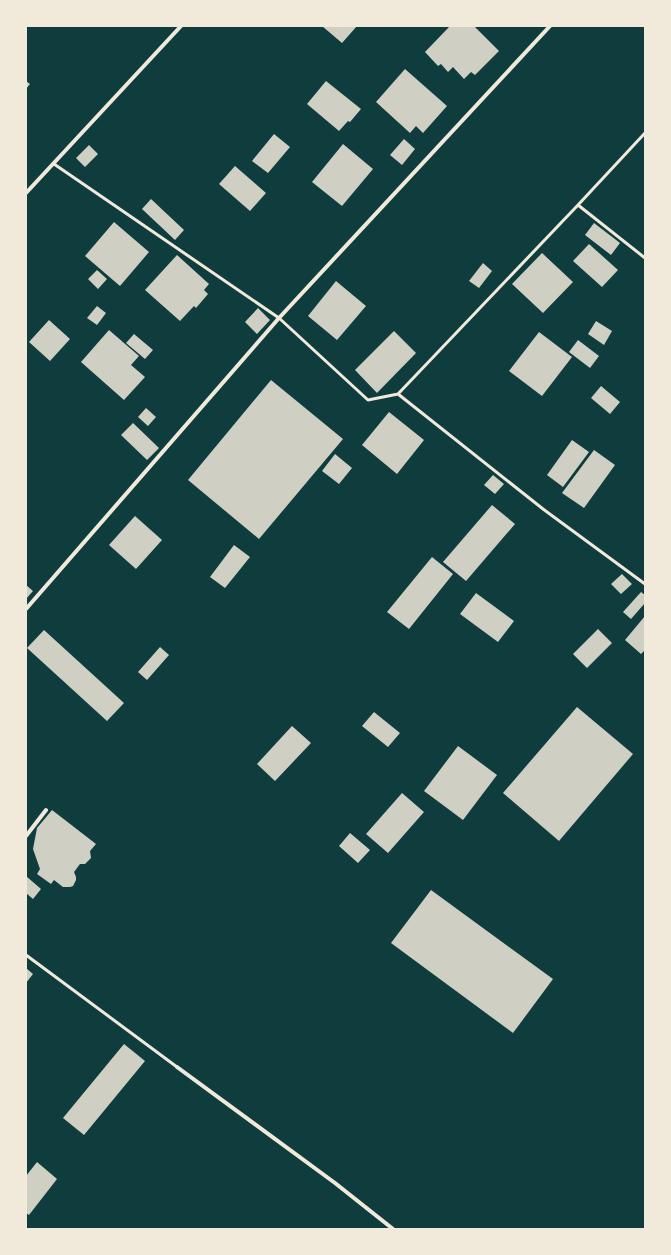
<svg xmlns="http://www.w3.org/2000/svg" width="671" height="1255" font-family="'Work Sans',sans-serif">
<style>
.building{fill:#cfcfc3}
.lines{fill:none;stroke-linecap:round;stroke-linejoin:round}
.service{stroke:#f1e9da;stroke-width:3}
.minor{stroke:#f1e9da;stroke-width:4}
</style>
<rect width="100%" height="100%" fill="#0f3d3e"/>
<path class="building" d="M322,26H357L342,43Z
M450,26H474L499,51L475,75L471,72L464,79L453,67L448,72L441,64L438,66L425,52Z
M405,69L447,106L423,133L416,126L410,133L376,102Z
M26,81L30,84L26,89Z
M326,81L361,109L350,122L348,121L339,131L307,104Z
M274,134L290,147L268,173L252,161Z
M404,139L415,149L402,165L390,155Z
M343,144L373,169L342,206L312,182Z
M89,145L98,154L85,167L76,158Z
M235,166L266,193L250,211L219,184Z
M151,199L184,230L175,240L142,209Z
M114,222L149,252L120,286L85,256Z
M594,223L620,243L611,255L585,235Z
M589,244L618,270L602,287L573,261Z
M542,253L573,282L543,313L512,284Z
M177,255L209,284L204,290L208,294L196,308L194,306L180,321L145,290Z
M483,263L492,271L479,288L469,281Z
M97,270L107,279L98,289L88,279Z
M336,281L366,306L337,340L308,316Z
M97,306L106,313L97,325L87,318Z
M258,308L270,320L257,334L245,322Z
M49,320L70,339L50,361L29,342Z
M596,321L612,331L604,345L588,334Z
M109,330L139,356L131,365L145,377L124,400L81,362Z
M394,331L416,353L377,393L355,370Z
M539,332L572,357L542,396L509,371Z
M134,334L153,350L145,359L126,343Z
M578,340L599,356L590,368L569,352Z
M271,380L343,439L259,539L188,480Z
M601,386L620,402L610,414L591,398Z
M146,408L156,417L148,426L138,417Z
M389,412L424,440L397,474L362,445Z
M133,423L159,448L147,460L121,435Z
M572,440L589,452L563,487L547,475Z
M594,450L615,465L584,508L562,493Z
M335,454L352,468L339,484L322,471Z
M493,475L504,484L495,494L484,485Z
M492,505L515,524L466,581L443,562Z
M135,516L162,540L136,569L109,545Z
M234,545L250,557L225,588L210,577Z
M432,557L453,574L409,629L387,612Z
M622,574L632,584L621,594L611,584Z
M26,585L33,591L26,599Z
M641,592L645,595V603L631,619L623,612Z
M476,593L514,621L498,642L460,614Z
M645,616V650L641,654L625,640Z
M598,629L612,643L587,668L573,654Z
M44,630L124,703L107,721L27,648Z
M160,647L169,655L147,680L138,672Z
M577,707L633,754L559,841L503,793Z
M374,712L400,733L388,747L362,726Z
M292,726L311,743L275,781L257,764Z
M458,746L497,775L463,820L424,791Z
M402,793L424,812L388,853L366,834Z
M52,810L96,844L90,851L91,858L85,864H80L74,872L76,877V880L73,886L70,887H63L54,880L51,884L37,874L40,869L33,849L37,828Z
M350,833L370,850L358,863L339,846Z
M26,876L41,889L33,899L26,893Z
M431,890L553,979L513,1033L391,943Z
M26,968L33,974L26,983Z
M124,1044L145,1061L84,1135L63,1118Z
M37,1162L57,1179L29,1215L26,1213V1176Z"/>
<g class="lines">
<path class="service" d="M54,164L279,318L368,400L398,394L543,509L645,584
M578,205L645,258
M398,394L578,205L645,133
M26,955L177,1067"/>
<path class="minor" d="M26,193L181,26
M26,609L279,318L550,26
M26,836L46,810
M177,1067L335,1183L393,1229"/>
</g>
<rect width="671" height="1255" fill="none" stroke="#f1e9da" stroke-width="54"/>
</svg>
